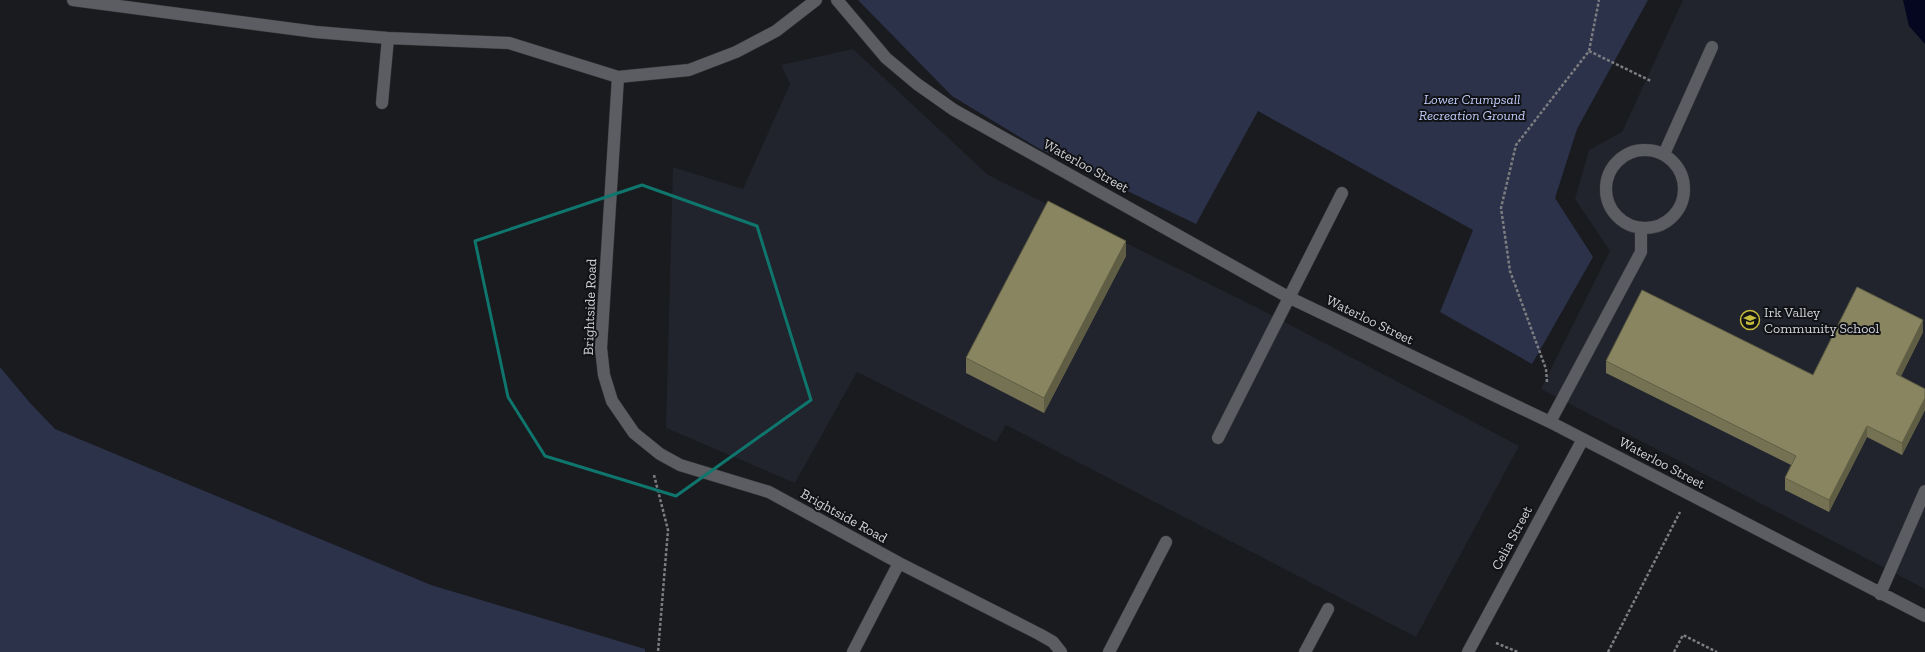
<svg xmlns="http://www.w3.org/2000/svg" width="1925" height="652" font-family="'Zilla Slab',serif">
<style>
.built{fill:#21242d}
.green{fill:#2c324a}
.water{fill:#05061f}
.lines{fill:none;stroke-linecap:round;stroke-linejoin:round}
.minor-casing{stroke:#37373a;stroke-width:13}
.path{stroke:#7c7d80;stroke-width:2.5;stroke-dasharray:3 2;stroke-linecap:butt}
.minor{stroke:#5c5d62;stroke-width:12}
.wall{fill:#757253}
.shaded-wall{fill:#5f5d43}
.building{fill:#888560;stroke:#5f5d43}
.marked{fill:none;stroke:#0f766e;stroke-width:3;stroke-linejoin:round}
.labels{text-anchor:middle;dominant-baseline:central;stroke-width:4;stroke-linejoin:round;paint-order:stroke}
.park-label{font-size:14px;font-style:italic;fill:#c1cdfc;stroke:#111216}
.street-label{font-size:14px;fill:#d2d3d6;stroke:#111216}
.poi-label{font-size:14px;fill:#d2d3d6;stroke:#111216;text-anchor:start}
</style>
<rect width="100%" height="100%" fill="#1a1b1f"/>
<path class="built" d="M1683,0H1925V589L1541,389L1610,251L1575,199L1589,150L1622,132Z
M853,49L988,175L1258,308L1519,446L1416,637L1006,425L996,442L857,372L795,483L666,428L673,167L743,189L790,84L781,65Z"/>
<path class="green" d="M858,0H1648L1577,129L1555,198L1593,257L1532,364L1440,312L1473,230L1258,111L1196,224L1038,148L952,96Z
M0,367L30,403L55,429L431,585L645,649V652H0Z"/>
<path class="water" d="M1903,0H1925V44L1909,26Z"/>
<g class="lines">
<defs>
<path id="minor" d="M73,0L316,32L388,38L509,43L618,77L689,70L736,52L776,31L816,0
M837,0L886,58L917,84L954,110L1288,297L1550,422L1925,616
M618,77L601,348L604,375L612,401L634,433L660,454L680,465L769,492L899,563L1039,634L1053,642L1061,652
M382,103L388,38
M1606 189a39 39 0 1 1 78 0a39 39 0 1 1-78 0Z
M1664,154L1712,47
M1550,422L1641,252V228
M1218,438L1342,193
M1880,594L1925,491
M853,652L899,563
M1109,652L1166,542
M1305,652L1328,609
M1468,652L1583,439"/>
</defs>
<use href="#minor" class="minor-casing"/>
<path class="path" d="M1589,51L1651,81
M1547,382L1546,369L1510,271L1501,208L1516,145L1589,51L1599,0
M654,475L668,530L658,652
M1496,643L1518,652
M1608,652L1680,512
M1674,652L1683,635L1717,652"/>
<use href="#minor" class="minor"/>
</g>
<path class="wall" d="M1126,256L1044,413L966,373V358Z
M1923,332L1901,376L1925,389V410L1902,455L1867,437L1829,512L1785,490V478L1791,465L1606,373V361L1813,375Z"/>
<path class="shaded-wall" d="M1126,241V256L1044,413V398Z
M1923,320V332L1896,386V374Z
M1925,398V410L1902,455V443Z
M1867,426V437L1829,512V500Z"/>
<path class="building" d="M1048,201L1126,241L1044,398L966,358Z
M1857,287L1923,320L1896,374L1925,389V398L1902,443L1867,426L1829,500L1785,478L1796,456L1606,361L1642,290L1813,375Z"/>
<path class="marked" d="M642,185L757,226L811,400L676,496L545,456L508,397L475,241Z"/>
<defs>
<symbol id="school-ring" viewBox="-11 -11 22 22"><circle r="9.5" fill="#111216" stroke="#c7bb3c" stroke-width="1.5"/><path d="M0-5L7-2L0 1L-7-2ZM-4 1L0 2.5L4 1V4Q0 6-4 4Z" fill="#c7bb3c"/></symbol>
</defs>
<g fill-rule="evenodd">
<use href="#school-ring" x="1739" y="309" width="22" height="22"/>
</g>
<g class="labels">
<g class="park-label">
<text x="1472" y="99">Lower Crumpsall<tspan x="1472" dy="16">Recreation Ground</tspan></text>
</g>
<g class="street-label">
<text transform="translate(1086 166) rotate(29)">Waterloo Street</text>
<text transform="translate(590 307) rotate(-88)">Brightside Road</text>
<text transform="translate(1370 320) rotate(26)">Waterloo Street</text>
<text transform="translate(1662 463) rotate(28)">Waterloo Street</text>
<text transform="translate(844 516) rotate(29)">Brightside Road</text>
<text transform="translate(1512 538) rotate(-62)">Celia Street</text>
</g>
<g class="poi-label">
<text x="1764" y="312">Irk Valley<tspan x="1764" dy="16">Community School</tspan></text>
</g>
</g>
</svg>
